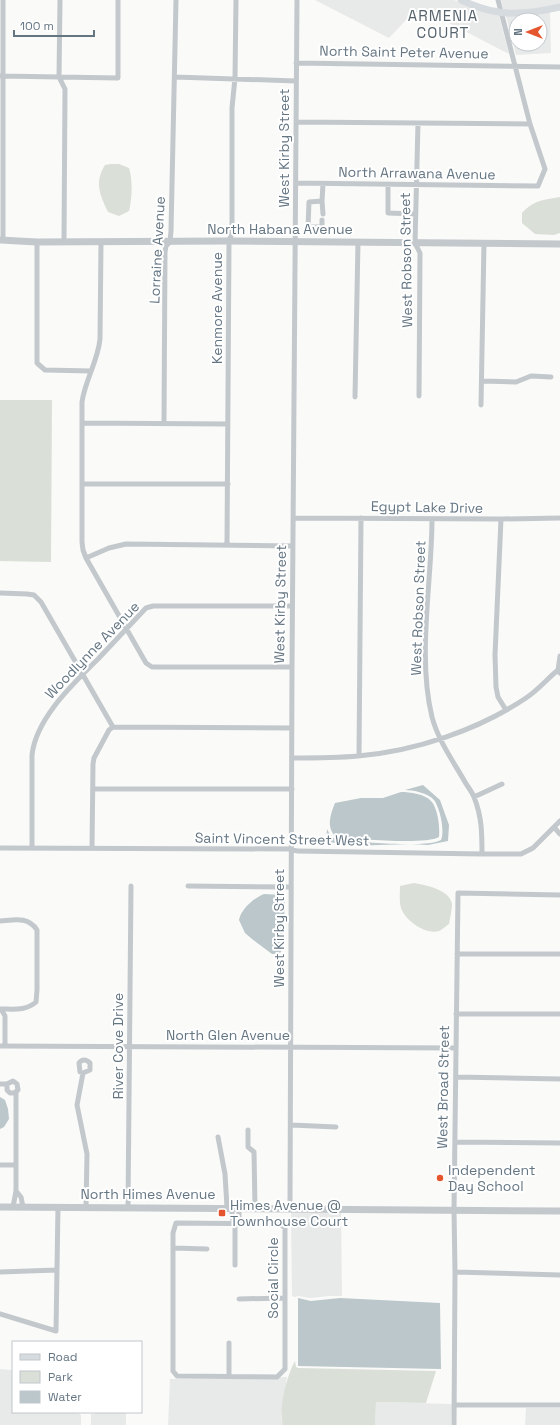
<svg xmlns="http://www.w3.org/2000/svg" width="560" height="1425" font-family="'Space Grotesk',sans-serif">
<style>
.built{fill:#e8e9e9;fill-rule:evenodd}
.green{fill:#dadfd7}
.water{fill:#bbc7cb}
.lines{fill:none;stroke-linecap:round;stroke-linejoin:round}
.minor{stroke:#c3c8cc;stroke-width:5}
.tertiary{stroke:#c3c8cc;stroke-width:7}
.secondary{stroke:#d6dbdf;stroke-width:7}
.poi-dot{fill:#e4572e;stroke:#fff;stroke-width:1.5}
.labels{text-anchor:middle;dominant-baseline:central;stroke-width:4;stroke-linejoin:round;paint-order:stroke}
.street-label{font-size:14px;fill:#657683;stroke:#fff}
.poi-label{font-size:14px;fill:#657683;stroke:#fff;text-anchor:start}
.neighbourhood-label{font-size:15px;letter-spacing:1px;fill:#57646e;stroke:#fff}
</style>
<rect width="100%" height="100%" fill="#fafaf8"/>
<path class="built" d="M315,0H454L471,8L499,16L509,54L449,23H442L427,15L416,12L407,19L389,38Z
M501,0H560V5L528,10L504,11Z
M550,12L551,53L516,55L506,16L515,17ZM516,20H540V44H516Z
M291,1211H341L342,1296H329L311,1298L298,1296L295,1297L292,1296Z
M0,1369L13,1370V1412H77L81,1415V1425H0Z
M281,1377H287L281,1417L283,1425H168L170,1379H277Z
M376,1402L452,1404L451,1425H375Z
M526,1408H560V1425H525Z
M95,1412H126V1425H91V1414H95Z"/>
<path class="green" d="M111,164H119L129,168C133,180 132,199 129,211L119,216L108,212C100,195 94,183 105,165Z
M560,197V233L554,235L535,234L522,223V213C534,200 543,200 560,197Z
M0,400H52L51,562L0,561Z
M414,883C426,885 450,890 452,904C452,910 450,918 449,924C446,926 442,930 439,931C425,935 405,920 401,908C399,902 400,892 400,886Z
M295,1361L296,1367L298,1368L436,1371L426,1403L376,1402L375,1425H283C278,1409 287,1375 295,1361Z"/>
<path class="water" d="M423,785L440,800L449,825L448,841L428,845L411,844L348,846L326,841L327,829C331,839 337,840 347,841C365,842 427,848 441,840C445,831 440,808 434,800C428,793 413,790 405,790Z
M401,792C410,792 425,794 431,801C438,808 440,828 439,837C426,845 355,839 336,837C326,828 330,815 335,803L361,798H383Z
M264,894L283,895L285,899L283,942L281,952L278,954H272L252,939L245,933L239,920C241,909 254,898 264,894Z
M0,1097L5,1100L8,1109L9,1119L4,1127L0,1129Z
M298,1298L311,1301L340,1298L440,1303L441,1369L298,1366Z"/>
<g class="lines">
<path class="minor" d="M3,0V240
M60,0L59,77L65,89L64,241
M296,63L560,67
M1,76L118,78V0
M175,77L296,81
M296,122L530,124
M418,123L415,243L420,253L419,396
M296,183L538,186L545,169L530,124L498,0
M388,185V213L416,214
M322,201L323,214
M322,220V227H308L309,202L322,201L323,184
M37,242V363L45,370L91,371
M101,242L100,339C98,361 85,380 82,402V542L83,550L86,558L146,663L152,667H292
M482,381L516,382L531,376L551,377
M355,397L358,242
M481,405L484,243
M82,423L228,424
M164,423L165,252L166,246L170,242L171,231L176,0
M82,484H228
M293,518L501,519L560,518
M432,519C432,581 417,656 432,717C438,740 453,761 465,782C468,787 472,792 474,797C482,817 482,834 482,854
M501,519L495,655L496,687L498,697L506,710
M227,545L229,241L232,233V108L235,78L236,0
M86,558L109,548L126,544L293,546
M0,593L27,594L34,595L41,602L113,727L109,730L94,758L93,764L92,848
M560,656L558,670L560,673
M113,727L292,728
M359,756L361,518
M292,758C314,758 336,758 358,756C416,751 478,730 526,698C538,690 547,679 558,670
M93,789H292
M474,797L502,784
M554,827L560,834
M0,848L291,849L297,851L482,854H521L533,848L560,821
M32,848V755C36,718 73,684 98,659C114,642 130,625 146,608L153,606H292
M188,886L291,887
M0,921C14,920 28,916 37,930V990L36,1002C26,1011 14,1009 1,1009
M457,954H560
M0,1010L1,1009L5,1016V1046
M456,1014H560
M0,1046L455,1048
M83,1073L90,1070V1063C86,1059 82,1059 79,1063L80,1072L83,1073L77,1105L87,1154L86,1207
M456,1077L560,1079
M0,1084H7L13,1081L17,1084L18,1090L14,1093H10L7,1090V1084
M291,1125L336,1127
M248,1130V1147L254,1152L255,1208
M218,1137L225,1174L227,1207
M455,1142L560,1143
M0,1165H15
M16,1191L21,1197L23,1207
M13,1207L16,1191V1092
M128,1207L131,886
M232,1208V1218L235,1223V1265
M290,1208L292,667L297,0
M176,1223L280,1224L285,1228V1369L277,1377L177,1376L173,1371V1233Z
M235,1223L239,1218V1208
M173,1248L207,1249
M0,1272L57,1270
M455,1272L560,1275
M239,1299L284,1298
M0,1314L56,1331L58,1207
M229,1376V1343
M455,1405H560
M454,1425L455,1272L454,1210L458,893L560,895"/>
<path class="tertiary" d="M0,240L37,242L229,241L560,244
M0,1207L560,1211"/>
<path class="secondary" d="M461,0C497,17 522,16 560,7"/>
</g>
<g class="poi-dot">
<circle cx="440" cy="1178" r="4"/>
<rect x="218" y="1209" width="8" height="8" rx="2"/>
</g>
<g class="labels">
<g class="street-label">
<text transform="translate(404 52) rotate(1)">North Saint Peter Avenue</text>
<text transform="translate(284 148) rotate(-90)">West Kirby Street</text>
<text transform="translate(417 173) rotate(1)">North Arrawana Avenue</text>
<text x="280" y="229">North Habana Avenue</text>
<text transform="translate(157 250) rotate(-87)">Lorraine Avenue</text>
<text transform="translate(406 260) rotate(-91)">West Robson Street</text>
<text transform="translate(217 308) rotate(-90)">Kenmore Avenue</text>
<text transform="translate(427 507) rotate(1)">Egypt Lake Drive</text>
<text transform="translate(280 604) rotate(-89)">West Kirby Street</text>
<text transform="translate(418 608) rotate(-88)">West Robson Street</text>
<text transform="translate(92 650) rotate(-46)">Woodlynne Avenue</text>
<text transform="translate(282 839) rotate(1)">Saint Vincent Street West</text>
<text transform="translate(279 928) rotate(-90)">West Kirby Street</text>
<text x="228" y="1035">North Glen Avenue</text>
<text transform="translate(118 1046) rotate(-90)">River Cove Drive</text>
<text transform="translate(443 1087) rotate(-89)">West Broad Street</text>
<text x="148" y="1194">North Himes Avenue</text>
<text transform="translate(273 1278) rotate(-90)">Social Circle</text>
</g>
<g class="poi-label">
<text x="448" y="1170">Independent<tspan x="448" dy="16">Day School</tspan></text>
<text x="230" y="1205">Himes Avenue @<tspan x="230" dy="16">Townhouse Court</tspan></text>
</g>
<g class="neighbourhood-label">
<text x="443" y="15">ARMENIA<tspan x="443" dy="17">COURT</tspan></text>
</g>
</g>
<rect x="12" y="1341" width="130" height="72" fill="#ffffff" stroke="#c1c8cd"/>
<rect x="20" y="1354" width="20" height="6" fill="#d6dbdf" stroke="#c1c8cd"/>
<text x="48" y="1361" font-size="12" fill="#657683">Road</text>
<rect x="20" y="1371" width="20" height="12" fill="#dadfd7" stroke="#c1c8cd"/>
<text x="48" y="1381" font-size="12" fill="#657683">Park</text>
<rect x="20" y="1391" width="20" height="12" fill="#bbc7cb" stroke="#c1c8cd"/>
<text x="48" y="1401" font-size="12" fill="#657683">Water</text>
<g transform="translate(528 32) rotate(270)"><circle r="19" fill="#ffffff" stroke="#c1c8cd"/>
<path d="M0-3L7 15L0 10L-7 15Z" fill="#e4572e"/>
<text y="-6" font-size="11" font-weight="bold" text-anchor="middle" fill="#657683">N</text>
</g>
<path d="M14 30v6h80v-6" fill="none" stroke="#657683" stroke-width="2"/>
<text x="20" y="30" font-size="12" fill="#657683" stroke="#ffffff" stroke-width="3" paint-order="stroke">100 m</text>
</svg>
